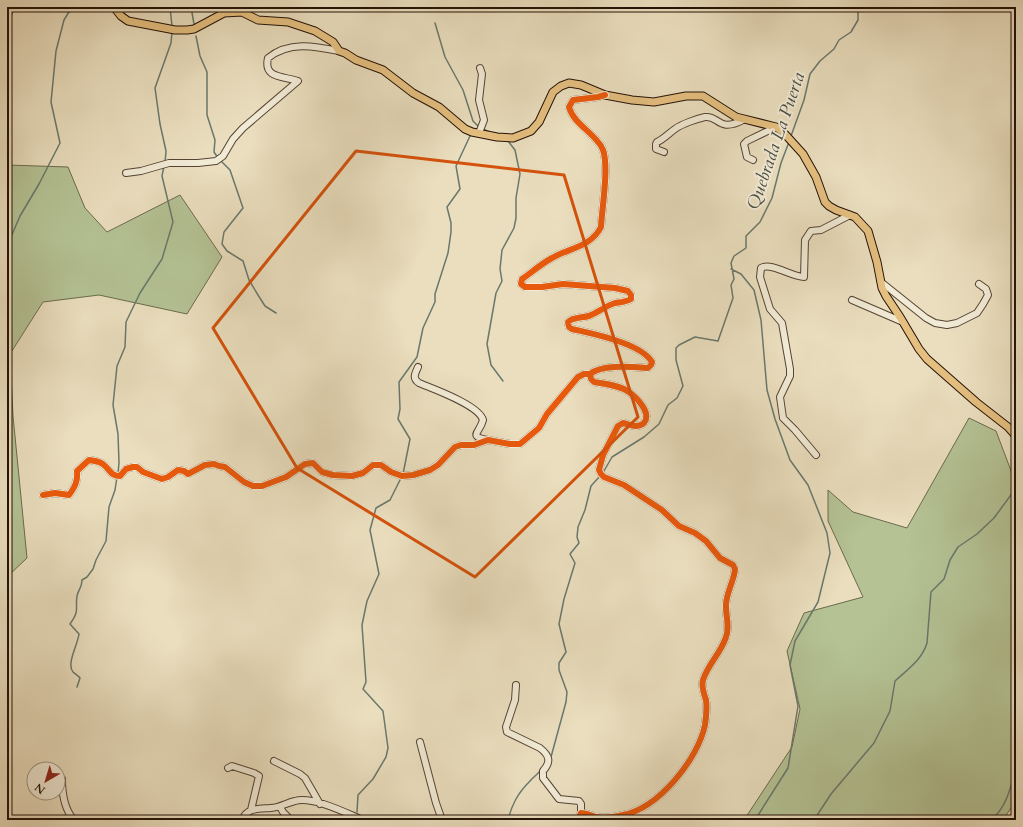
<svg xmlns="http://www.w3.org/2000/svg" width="1023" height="827" font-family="Cardo,serif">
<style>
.green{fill:#b4c294;stroke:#6c6a4e}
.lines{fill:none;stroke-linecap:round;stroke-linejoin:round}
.stream{stroke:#69786d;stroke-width:1.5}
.minor-casing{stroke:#554435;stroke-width:8}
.major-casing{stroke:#231107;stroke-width:9}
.minor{stroke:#f1ead5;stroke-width:6}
.major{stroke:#e5bf7f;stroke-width:7}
.cycleway-casing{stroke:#f1ead5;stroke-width:8}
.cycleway{stroke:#e8590c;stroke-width:6}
.marked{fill:none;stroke:#d4520c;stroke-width:3;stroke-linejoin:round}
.labels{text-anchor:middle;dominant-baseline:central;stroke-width:4;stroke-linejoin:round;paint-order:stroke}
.water-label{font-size:18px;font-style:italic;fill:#4c4d42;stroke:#f1ead5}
</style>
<rect width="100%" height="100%" fill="#eadebe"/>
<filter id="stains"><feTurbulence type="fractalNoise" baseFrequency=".005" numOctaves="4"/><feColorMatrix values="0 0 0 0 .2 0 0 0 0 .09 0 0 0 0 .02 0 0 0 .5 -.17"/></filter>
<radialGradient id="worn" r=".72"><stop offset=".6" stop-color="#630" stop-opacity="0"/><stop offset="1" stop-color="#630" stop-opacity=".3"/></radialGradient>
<path class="green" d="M7,165L68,167L85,208L107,232L180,195L222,257L187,314L99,295L43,302L10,354L13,416L27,558L7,577Z
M969,418L996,431L1013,476H1016V800L1003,820H744L792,747L800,709L787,651L804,613L863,597L828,521V490L853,512L907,528Z"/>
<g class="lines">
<path class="stream" d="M170,7L172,26
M191,7L194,24
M435,23L445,57L463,90L473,121L478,126
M7,24L15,7
M196,36L200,56L207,72V115L215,140L214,152L218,158
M483,129L492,133
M791,136L804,100L810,74L820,61L834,49L839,40L851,32L858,20V11L856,7
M221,161L230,170L243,208L224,232L222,244L227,251L243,261L249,280L258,295L265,306L276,313
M165,163L166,151L160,124L155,88L171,43L172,32
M7,246L20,216L39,184L60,143L51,102L56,51L64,20L72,7
M731,269L741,274L754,290L761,320L767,390L775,419L790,460L808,485L827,533L830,553L818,602L795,641L790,665L798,706L788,768L755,820
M503,381L491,365L487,344L496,293L502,281L500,269L502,250L514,228L516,218V198L520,174L515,150L508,141
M604,471L612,457L644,437L659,424L668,405L677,398L683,386L676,360V348L679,345L695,337L718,341L733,298L731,285L734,279L731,263L734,256L746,248V236L760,222L772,198L781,163L789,142
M118,473L119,463L118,434L113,405L117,366L125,347L126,322L140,293L162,259L173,222L162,176L164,166
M403,474L410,439L398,419L400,409L399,382L417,357L423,328L435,302V294L448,253L451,232V223L447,207L460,189L456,166L470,136
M77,687L80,678C78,675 75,674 73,672C66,664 78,644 79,634L70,624C80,610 75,610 77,596C78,590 82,588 82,580L87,577L93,569L96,560L106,541L109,507L115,490L117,477
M551,757L566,702L567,692L559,670V663L566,652L559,624L564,599L575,563L570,554L579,543L577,537L578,527L585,510L591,486L600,476
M357,812L358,795L373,779L386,757L388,748L383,711L363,689L366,682L362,625L367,601L379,574L370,530L376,508L390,500L401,478
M508,820C512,804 518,793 530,781C534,776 538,775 541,769
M814,820L831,794L874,743L890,711L895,681C907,670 922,660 927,643L931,592L944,579L950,560L958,547L977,534L994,518L1016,488
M991,820C1007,807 1011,786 1016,767"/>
<defs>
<path id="minor" d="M479,133L484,120L479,100L482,74L480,68
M664,152L656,149V144L657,142C664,139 669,133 675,129C682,124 696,119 705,117C719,115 718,133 743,120
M753,160L747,157L744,144L747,141L776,127
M126,173L141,171L169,163H198L216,161L223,156L233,139L243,128L298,81C284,76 263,79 268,58C289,41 314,46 339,51
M881,282L926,318L935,323L947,325L957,323L977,313L983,304L988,295L986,289L979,284
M852,300L903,322
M418,367C415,374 412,378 419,383C433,389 479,405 483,420C480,433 467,436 488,440
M816,455L795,430L783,418L780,397L790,376V369L782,323L770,309L760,277L761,268C772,262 791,277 804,277L805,240L811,231L821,230L850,215
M43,495L55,493L69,495C75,487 78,481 77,471L89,460C94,461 100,461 104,465C110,470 111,476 120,476L126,469L133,467H137L143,472L162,479L168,477L178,470L184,471L188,474L205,465L214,464L219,466L225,467L244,482L253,486H262L286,477L305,464L313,463L322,472L333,475L352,476L363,473L373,465H381L391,472L402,476L413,475L430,470L438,465L455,447L461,445H474L488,440L510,444H520L539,428L547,414L578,377L584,374H590
M516,685L515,700L506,727L507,732L540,748C550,756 551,762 543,771V778L559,799L579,801L581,804V813
M420,742L436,803L442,820
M274,761L300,774L305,778L320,804
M228,768L232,766L254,773L259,776L251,810
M62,779C62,793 64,809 74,820
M280,807L283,812L291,820
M242,820C247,807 260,809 271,808C281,807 286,803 295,801C313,796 346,813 363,820
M578,820L581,813C587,813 590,815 596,817C604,819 615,817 623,815C659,808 698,759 705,725C706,718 707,707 706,700C704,694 701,686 703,680C708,664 721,653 726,637C730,627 726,618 726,607C725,595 734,582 735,569L733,565L720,558L706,541L695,533L679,526L662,510L624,485L604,477L601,474L599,470L603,455L618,426L623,423C627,424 632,426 635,426C639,426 642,425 644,423C652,413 637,398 629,392C619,385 605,384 594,382L591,379L590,374C602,364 632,367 648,368L651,365L652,362C641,343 593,334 572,329L569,327L568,322C573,317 582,318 589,316C598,312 606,306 615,303C621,302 626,302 631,299V295L628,291L615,288L563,284L542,287H525L521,284L522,279C532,272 541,264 552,258C569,248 591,247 601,227C602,208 609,167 603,150C602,147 600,144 598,142C589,130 573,122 569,107L573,100L598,97L605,95"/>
<path id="major" d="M114,7L121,16L128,21L175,30H187L194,29L224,13L242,12L258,20L288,22L315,31L333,42L339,51L345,53L356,60L383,70L413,93L439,107L465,129L472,132L497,137L513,138L531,131L539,122L553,92L561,86L569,83L581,85L605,95L632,100L654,102L686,96H703L736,117L776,127L784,133L803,154L816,177L825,202L829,206L836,210L855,217L868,231L877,262L882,288L886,296L900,317L919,349L927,359L976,402L1008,427L1016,436"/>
</defs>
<use href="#minor" class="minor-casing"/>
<use href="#major" class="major-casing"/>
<use href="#minor" class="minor"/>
<use href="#major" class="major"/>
<defs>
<path id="cycleway" d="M43,495L55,493L69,495C75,487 78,481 77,471L89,460C94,461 100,461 104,465C110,470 111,476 120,476L126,469L133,467H137L143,472L162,479L168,477L178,470L184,471L188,474L205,465L214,464L219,466L225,467L244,482L253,486H262L286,477L305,464L313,463L322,472L333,475L352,476L363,473L373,465H381L391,472L402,476L413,475L430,470L438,465L455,447L461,445H474L488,440L510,444H520L539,428L547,414L578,377L584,374H590
M578,820L581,813C587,813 590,815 596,817C604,819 615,817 623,815C659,808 698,759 705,725C706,718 707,707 706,700C704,694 701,686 703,680C708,664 721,653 726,637C730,627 726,618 726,607C725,595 734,582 735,569L733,565L720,558L706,541L695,533L679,526L662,510L624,485L604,477L601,474L599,470L603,455L618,426L623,423C627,424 632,426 635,426C639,426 642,425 644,423C652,413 637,398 629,392C619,385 605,384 594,382L591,379L590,374C602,364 632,367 648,368L651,365L652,362C641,343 593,334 572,329L569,327L568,322C573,317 582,318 589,316C598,312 606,306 615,303C621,302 626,302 631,299V295L628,291L615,288L563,284L542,287H525L521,284L522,279C532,272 541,264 552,258C569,248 591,247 601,227C602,208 609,167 603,150C602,147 600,144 598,142C589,130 573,122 569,107L573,100L598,97L605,95"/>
</defs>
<use href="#cycleway" class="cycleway-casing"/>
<use href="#cycleway" class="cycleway"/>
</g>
<path class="marked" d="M356,151L564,175L638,417L475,577L297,468L213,328Z"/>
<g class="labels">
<g class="water-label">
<text transform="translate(776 141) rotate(-71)">Quebrada La Puerta</text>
</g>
</g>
<rect width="1023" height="827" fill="none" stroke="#eadebe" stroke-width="24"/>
<rect x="8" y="8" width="1007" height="811" fill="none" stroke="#231107" stroke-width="2"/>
<rect x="12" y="12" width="999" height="803" fill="none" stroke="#231107"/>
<g transform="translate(46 781) rotate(218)"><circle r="19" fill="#f1ead5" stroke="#9f9383"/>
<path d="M0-3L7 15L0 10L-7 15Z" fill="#8f2418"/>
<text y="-6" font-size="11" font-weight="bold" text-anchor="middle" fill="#231107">N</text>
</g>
<rect width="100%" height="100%" filter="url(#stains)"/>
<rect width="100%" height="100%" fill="url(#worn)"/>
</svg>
